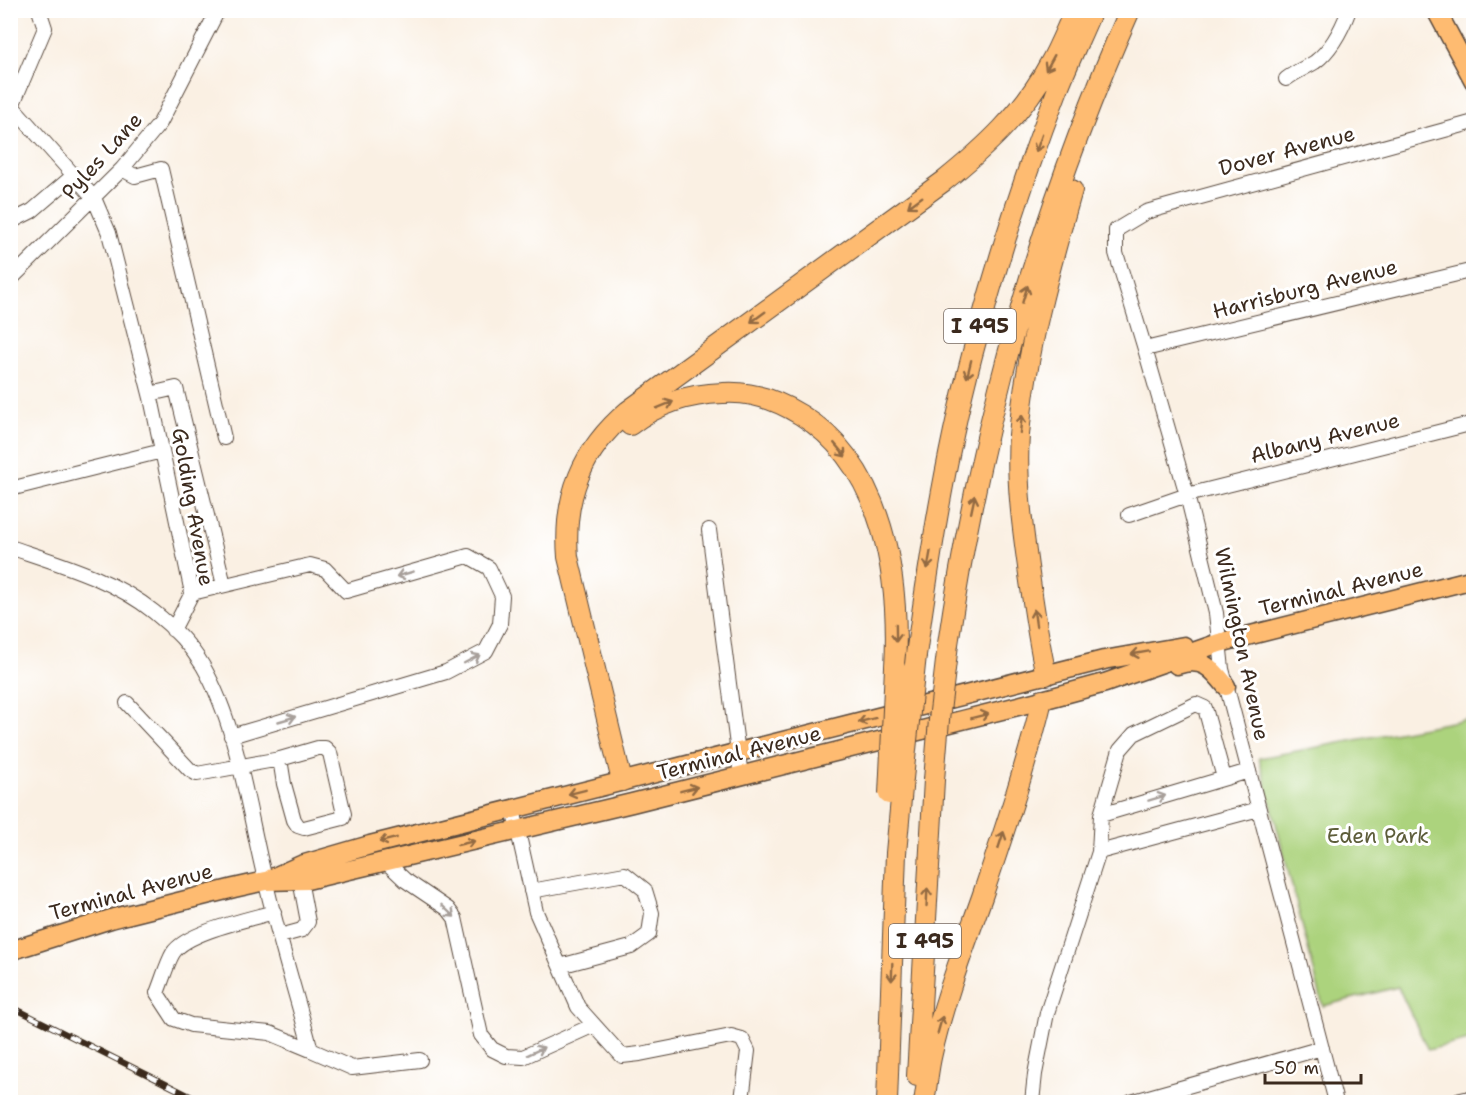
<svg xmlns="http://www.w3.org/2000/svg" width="1484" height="1113" font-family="'Shantell Sans',sans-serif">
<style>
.green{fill:#acd37d;stroke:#747e4e;stroke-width:1.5}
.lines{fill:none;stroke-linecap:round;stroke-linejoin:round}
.minor-casing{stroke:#58483c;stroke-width:16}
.major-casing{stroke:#58483c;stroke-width:21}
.highway-casing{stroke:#58483c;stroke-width:22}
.minor{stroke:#fff;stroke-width:14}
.major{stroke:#febb71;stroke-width:18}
.highway{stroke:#febb71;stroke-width:20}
.rail-casing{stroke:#3b2a1e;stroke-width:6}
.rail{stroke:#fff;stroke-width:4;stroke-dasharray:11;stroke-linecap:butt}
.highway-bridge-casing{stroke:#58483c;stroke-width:22;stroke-linecap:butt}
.highway-bridge{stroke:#febb71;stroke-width:20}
.oneway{stroke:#936b43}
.oneway2{stroke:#a79f9a}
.labels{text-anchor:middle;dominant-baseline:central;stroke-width:6;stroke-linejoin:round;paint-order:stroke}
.shield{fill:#fff;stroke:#766a62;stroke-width:1.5}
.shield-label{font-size:20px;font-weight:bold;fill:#3b2a1e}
.street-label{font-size:21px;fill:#3b2a1e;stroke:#fff}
.park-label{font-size:21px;fill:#5d5d3a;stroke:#fff}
</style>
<rect width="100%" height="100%" fill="#fff"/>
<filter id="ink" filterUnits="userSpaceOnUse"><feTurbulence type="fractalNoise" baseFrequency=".0167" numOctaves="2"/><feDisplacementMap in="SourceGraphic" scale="12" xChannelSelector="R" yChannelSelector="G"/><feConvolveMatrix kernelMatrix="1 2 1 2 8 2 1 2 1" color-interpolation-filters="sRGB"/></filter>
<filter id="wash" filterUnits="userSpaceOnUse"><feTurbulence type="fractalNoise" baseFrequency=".008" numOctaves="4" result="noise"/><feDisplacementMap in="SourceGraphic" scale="24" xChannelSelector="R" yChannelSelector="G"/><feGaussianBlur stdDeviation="1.35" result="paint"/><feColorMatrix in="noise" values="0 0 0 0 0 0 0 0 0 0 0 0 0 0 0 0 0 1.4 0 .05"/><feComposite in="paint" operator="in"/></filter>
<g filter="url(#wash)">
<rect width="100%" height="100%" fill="#faf0e3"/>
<path class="green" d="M1473,718V1039L1428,1050L1398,987L1323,1006L1259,758Z"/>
</g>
<g filter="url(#ink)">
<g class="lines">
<defs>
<path id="minor" d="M1286,79C1295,72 1305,68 1315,62C1331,50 1342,29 1349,10
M10,106H12L94,198L109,233L151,398L192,593L173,630
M12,106L45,28L39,10
M122,169L135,176L161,169L224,438
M10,222L32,211L74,175
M10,280L122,169L160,123L218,10
M1145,349L1474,270
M150,394L176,388L224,585
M10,489L162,451
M1129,515L1187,495L1474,423
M709,530L741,776
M10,547C60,564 113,579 154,612C173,627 191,646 203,666C238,727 248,811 265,879C278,937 296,993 311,1050L352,1068L420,1060
M192,593L310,565L325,569L346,591L468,556L489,568L502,596L500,624L486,651L446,672L231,736
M127,703L190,770L197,774L280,759L318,748H325L330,753L344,814L343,818L304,828L298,826L294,820L284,784L280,759
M513,809L536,912L578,1007L622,1056L640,1054L731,1036L742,1039L748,1051L742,1100
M1101,815L1249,771
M1099,852L1101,815L1120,750L1134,734L1196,704L1205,708L1224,778
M386,862L405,880L448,909L455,918L481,1035L492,1049L506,1056L523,1057L594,1025
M531,891L625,874L645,890L652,913L649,934L631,947L560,966
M274,912C250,919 186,932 173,953C167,963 162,981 157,993L174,1019L191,1025L270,1033L311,1050
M280,936L302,930L308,922L300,880
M1032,1102L1035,1074L1047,1013L1099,852L1259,809
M1131,1102L1322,1048
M1336,1102L1222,669L1216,613L1187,495L1145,349L1116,253V230L1146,212L1474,122
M1452,1102L1474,1097"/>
<path id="major" d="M1436,10L1474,81
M1177,665C1202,657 1211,667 1226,686
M272,878L301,865L370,845L1104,660L1184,646
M10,951L114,918L234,888L265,881L307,880L632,803L1042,700L1105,683L1219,643L1474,579"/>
<path id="highway" d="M630,425C657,404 689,394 723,393C751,391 777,400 801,415C884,466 900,578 895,667
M948,644C980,426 1040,212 1130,10
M916,655C931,548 948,441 977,337C1000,252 1027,168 1059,86C1069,61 1081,36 1092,10
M1046,675C1038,639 1033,603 1028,567C1022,524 1016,479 1019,435C1026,352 1049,270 1072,190
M622,781L568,557C563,497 582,450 628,411L944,181C985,148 1024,112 1049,65C1059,48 1066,29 1075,10
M917,1076L934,780
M887,1102L896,853L902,788
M924,1102C927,1086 928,1069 932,1053C944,1000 964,948 982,897C1004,832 1026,767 1042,700"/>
</defs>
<use href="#minor" class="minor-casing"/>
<use href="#major" class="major-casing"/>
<use href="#highway" class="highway-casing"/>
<use href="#minor" class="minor"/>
<use href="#major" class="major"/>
<use href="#highway" class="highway"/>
<defs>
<path id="rail" d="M10,1006L202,1102"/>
</defs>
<use href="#rail" class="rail-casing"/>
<use href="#rail" class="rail"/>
<defs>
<path id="highway-bridge" d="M934,780L939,720L948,644
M902,788L916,655
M889,794L895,667"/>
</defs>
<use href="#highway-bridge" class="highway-bridge-casing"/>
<use href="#highway-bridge" class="highway-bridge"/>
</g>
<defs><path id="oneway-shaft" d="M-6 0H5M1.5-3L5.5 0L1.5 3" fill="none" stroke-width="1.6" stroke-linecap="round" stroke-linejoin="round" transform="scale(1.5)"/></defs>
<g class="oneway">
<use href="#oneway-shaft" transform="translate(1050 63) rotate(119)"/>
<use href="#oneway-shaft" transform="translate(1039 143) rotate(110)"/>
<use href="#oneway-shaft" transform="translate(915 202) rotate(144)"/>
<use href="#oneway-shaft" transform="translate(1025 294) rotate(-73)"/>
<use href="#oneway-shaft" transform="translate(758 317) rotate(144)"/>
<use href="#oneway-shaft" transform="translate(969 369) rotate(104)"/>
<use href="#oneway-shaft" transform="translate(665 405) rotate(-22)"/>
<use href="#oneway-shaft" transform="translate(1021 424) rotate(-83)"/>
<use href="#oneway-shaft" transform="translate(840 450) rotate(50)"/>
<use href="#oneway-shaft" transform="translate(973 504) rotate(-78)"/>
<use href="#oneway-shaft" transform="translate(929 560) rotate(100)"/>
<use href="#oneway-shaft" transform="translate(1035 618) rotate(-98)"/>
<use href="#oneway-shaft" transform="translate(896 633) rotate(89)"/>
<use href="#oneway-shaft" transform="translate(1140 653) rotate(170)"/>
<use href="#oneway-shaft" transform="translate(980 716) rotate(-14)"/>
<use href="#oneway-shaft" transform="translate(867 720) rotate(166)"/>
<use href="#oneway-shaft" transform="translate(689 789) rotate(-14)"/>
<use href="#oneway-shaft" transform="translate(577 792) rotate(166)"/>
<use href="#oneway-shaft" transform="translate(388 840) rotate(166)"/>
<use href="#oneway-shaft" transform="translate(1001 840) rotate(-72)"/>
<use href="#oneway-shaft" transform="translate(466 843) rotate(-13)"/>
<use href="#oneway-shaft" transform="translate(927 897) rotate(-87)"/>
<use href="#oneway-shaft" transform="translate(892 972) rotate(92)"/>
<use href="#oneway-shaft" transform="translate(940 1025) rotate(-74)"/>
</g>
<g class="oneway2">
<use href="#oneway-shaft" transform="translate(405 574) rotate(164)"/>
<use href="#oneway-shaft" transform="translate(472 659) rotate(-28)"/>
<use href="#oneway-shaft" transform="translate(287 719) rotate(-16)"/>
<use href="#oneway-shaft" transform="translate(1157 798) rotate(-17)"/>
<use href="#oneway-shaft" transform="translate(448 911) rotate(43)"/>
<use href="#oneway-shaft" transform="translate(536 1051) rotate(-25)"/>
</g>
</g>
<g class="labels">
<g class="shield">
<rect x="944" y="309" width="72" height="34" rx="4.5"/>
<rect x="889" y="924" width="72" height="34" rx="4.5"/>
</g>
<g class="shield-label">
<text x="980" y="326">I 495</text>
<text x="925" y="941">I 495</text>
</g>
<g class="street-label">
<text transform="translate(1287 151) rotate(-15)">Dover Avenue</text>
<text transform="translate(102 156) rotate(-48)">Pyles Lane</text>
<text transform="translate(1305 289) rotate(-14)">Harrisburg Avenue</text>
<text transform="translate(1325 438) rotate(-14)">Albany Avenue</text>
<text transform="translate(193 507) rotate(80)">Golding Avenue</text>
<text transform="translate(1341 589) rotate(-14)">Terminal Avenue</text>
<text transform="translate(1242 644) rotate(78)">Wilmington Avenue</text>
<text transform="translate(739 753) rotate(-14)">Terminal Avenue</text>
<text transform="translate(131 892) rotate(-15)">Terminal Avenue</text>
</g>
<g class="park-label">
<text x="1378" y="836">Eden Park</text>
</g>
</g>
<rect width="1484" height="1113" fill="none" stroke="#fff" stroke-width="36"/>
<path d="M1265 1074v9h96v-9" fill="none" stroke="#3b2a1e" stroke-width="3"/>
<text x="1274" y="1074" font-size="18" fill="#3b2a1e" stroke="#ffffff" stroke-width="4.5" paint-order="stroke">50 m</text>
</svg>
